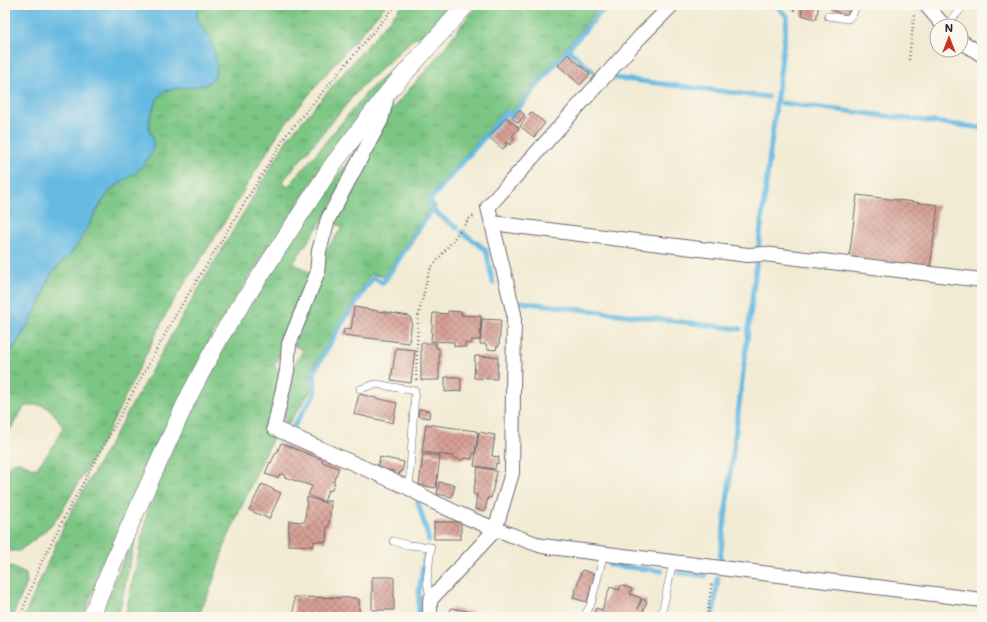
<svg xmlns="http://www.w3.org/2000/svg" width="987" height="622" font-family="Mali,sans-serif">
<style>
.grass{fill:url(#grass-tufts);stroke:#4e7460}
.water{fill:#66bae2;stroke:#446e8e}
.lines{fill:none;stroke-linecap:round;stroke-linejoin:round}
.stream{stroke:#66bae2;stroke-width:5}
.building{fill:url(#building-cross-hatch)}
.service-casing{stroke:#6b6871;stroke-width:8}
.minor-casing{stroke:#6b6871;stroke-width:16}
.tertiary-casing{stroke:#6b6871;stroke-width:18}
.path{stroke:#6b6871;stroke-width:2.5;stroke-dasharray:1 3;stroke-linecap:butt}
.service{stroke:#fff;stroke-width:7}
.minor{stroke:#fff;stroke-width:14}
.tertiary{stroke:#fff;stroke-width:17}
</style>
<defs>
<pattern id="grass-tufts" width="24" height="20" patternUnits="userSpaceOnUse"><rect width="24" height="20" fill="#7bc684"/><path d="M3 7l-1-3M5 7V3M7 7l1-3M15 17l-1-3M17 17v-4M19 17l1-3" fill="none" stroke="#64a06d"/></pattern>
<pattern id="building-cross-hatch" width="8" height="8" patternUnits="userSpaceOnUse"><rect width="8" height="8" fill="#d7a095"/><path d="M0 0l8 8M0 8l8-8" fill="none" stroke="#ae827b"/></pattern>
</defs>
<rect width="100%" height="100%" fill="#fbf7ec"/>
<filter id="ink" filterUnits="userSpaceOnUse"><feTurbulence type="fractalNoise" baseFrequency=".025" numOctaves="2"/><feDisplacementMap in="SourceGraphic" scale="8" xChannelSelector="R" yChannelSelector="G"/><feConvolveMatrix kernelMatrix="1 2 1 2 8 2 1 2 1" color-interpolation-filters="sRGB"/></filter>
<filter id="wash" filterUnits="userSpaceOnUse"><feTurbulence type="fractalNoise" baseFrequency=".012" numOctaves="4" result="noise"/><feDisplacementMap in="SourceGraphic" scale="16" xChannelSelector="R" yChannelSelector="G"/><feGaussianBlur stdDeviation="0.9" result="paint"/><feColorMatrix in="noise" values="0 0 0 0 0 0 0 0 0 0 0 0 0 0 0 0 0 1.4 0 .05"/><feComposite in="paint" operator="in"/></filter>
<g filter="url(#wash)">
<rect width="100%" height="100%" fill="#f2ebd4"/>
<path class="grass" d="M200,5H386L330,69L281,129L222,226L170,306L106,435L62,511L51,525L38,537L19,551H5V467L7,468L13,463L19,462L36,469L52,448L63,428C53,410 46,400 24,407L11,428L5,435V367L9,355L24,332L40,303L51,274L71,253L108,193L118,185L153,138C152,135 150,132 149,129C148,121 156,96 163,92C171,87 185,88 194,87L208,35C201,26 192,17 200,5Z
M402,5H456L435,30L413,39L361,87L282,182L288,187L368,91L413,50L381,89L332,154L269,246L211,337L104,563L83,617H24L66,521L183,315L288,138Z
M477,5H602L511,113L505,109L426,201L431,206L384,277L371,274L311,370V391L287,426L283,417L293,366L303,350L294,346L325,251L342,228L331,220L393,108L435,60Z
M374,127L326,215L293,263L313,274L286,342L274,367L282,371L268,435L273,438L256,474L226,542L210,590L198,617H125L151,495L197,398L227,342L295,232Z
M140,518L118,617H100Z
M5,564L26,574L27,583L12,617H5Z"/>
<path class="water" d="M5,5H200C192,18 200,24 207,34C214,44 219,64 215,75C207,95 171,82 160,95C155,100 148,122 149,129C150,132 152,135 153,137C155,146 152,153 147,160C138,175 119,181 108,193C98,206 92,221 83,235C79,242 75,249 70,255C64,261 55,268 51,275C46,284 44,294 40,303C30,325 13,344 5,367Z"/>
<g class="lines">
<path class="stream" d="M568,49L593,72
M615,78L768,97
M782,103L982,128
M432,210L457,228
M462,232L486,250L493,283
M758,250L787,16L775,5
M521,302L740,329
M292,429L315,393L314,371L342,323L373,278L383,283L434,206L429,201L506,112L511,117L568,49L607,5
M418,502L429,540
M720,559L757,259
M610,565L662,571
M679,573L705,576
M419,617V592L425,556
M713,617L718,578"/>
</g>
<g id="blocks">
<path class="building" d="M788,5H797L794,11Z
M803,5H819L816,19L801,15Z
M834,5H852L846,17L831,9Z
M975,5H982V13L973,7Z
M568,54L590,74L580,85L558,65Z
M519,110L525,115L518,123L512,118Z
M531,112L545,123L534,137L520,126Z
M506,117L519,128L512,136L515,139L510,145L507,142L505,143L507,145L503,149L489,137Z
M857,195L938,205L930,270L849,259Z
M354,307L409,316L412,321L409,343L343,335L344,329L351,330Z
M448,311L462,312L461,315L481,316L480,340H472L471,344L465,343V347L454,346V342L431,341L433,313L448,314Z
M482,319L501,320L499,346H497L496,350L487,349L486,344H480Z
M421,343H436V348H439V380H421Z
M396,348L415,350L411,383L391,380Z
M475,356L498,357L497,379L474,378Z
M445,377H459V379H461V391L445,392Z
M359,394L397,403L393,423L354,414Z
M419,409L430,411L429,418L418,416Z
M426,424L476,431V432H478L475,454L473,453L472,459L464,458L463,460L453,458V456L422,452Z
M479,432L495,435L492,456L499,457L498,464L496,463L495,469L474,466Z
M281,443L323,460L322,462L339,468L333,482H335L331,491L328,490L324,502L308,495L312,486L284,477L285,475L280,474L278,478L265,474L270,462L271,463L276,452L277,453Z
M423,454L440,456L436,488L419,485Z
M380,457L404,462L402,472H400L399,475L393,474L394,471L377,468Z
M478,467L497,471L491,498L488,497L485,511L475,509L477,495L473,494Z
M439,482L455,485L452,497L437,494Z
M262,484L281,493L269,519L249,510Z
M307,497L325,503L326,501H331L329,527L327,526L326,542L314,541V546L288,545L289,521L305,522Z
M434,522H461V539H434Z
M582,570L595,574L587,602L573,598Z
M372,577H392L394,578V610H372Z
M621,585L632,589L630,594L641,598L638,609L642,599L647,601L641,617L635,615V617H617L610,614L609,617H592L596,608L602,610L610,587L619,590Z
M294,597L356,598V599H359V617H294Z
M451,608L495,616V617H450Z"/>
</g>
</g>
<g filter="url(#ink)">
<use href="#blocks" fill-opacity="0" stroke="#6b6871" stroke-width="1"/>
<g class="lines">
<defs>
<path id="service" d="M828,16L848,19L853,14L856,5
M945,26L965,5
M360,389L376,384L415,391L409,488
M393,541L408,545L431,547L427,581L430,599
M586,613L591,604L604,553
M661,617L673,562"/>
<path id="minor" d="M926,5L944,26
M961,41L982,55
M387,96L381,120L328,219L319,251L317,274L289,344L287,371L274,428L409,488C450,513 497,530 542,546L982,600
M492,223L748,255L764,254L982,280
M430,617V600L495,530L512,473L514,314L488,207L640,37L672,5"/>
<path id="tertiary" d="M91,617L118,551L188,398L220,337L334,163L389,91L466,5"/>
</defs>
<use href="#service" class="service-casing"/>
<use href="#minor" class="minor-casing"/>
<use href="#tertiary" class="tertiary-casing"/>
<path class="path" d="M909,60L914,15
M416,380L418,318L429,271L469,219L475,215
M20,617L41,563L67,512L178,311L287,134L396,5
M707,617L712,582"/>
<use href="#service" class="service"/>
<use href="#minor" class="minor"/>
<use href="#tertiary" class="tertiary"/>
</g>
</g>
<rect width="987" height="622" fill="none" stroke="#fbf7ec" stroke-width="20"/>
<g transform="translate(949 38)"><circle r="19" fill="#fbf7ec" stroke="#a4a2a5"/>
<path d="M0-3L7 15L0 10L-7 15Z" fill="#c8321e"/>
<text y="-6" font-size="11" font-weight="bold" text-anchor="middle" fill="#22223b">N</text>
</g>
</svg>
